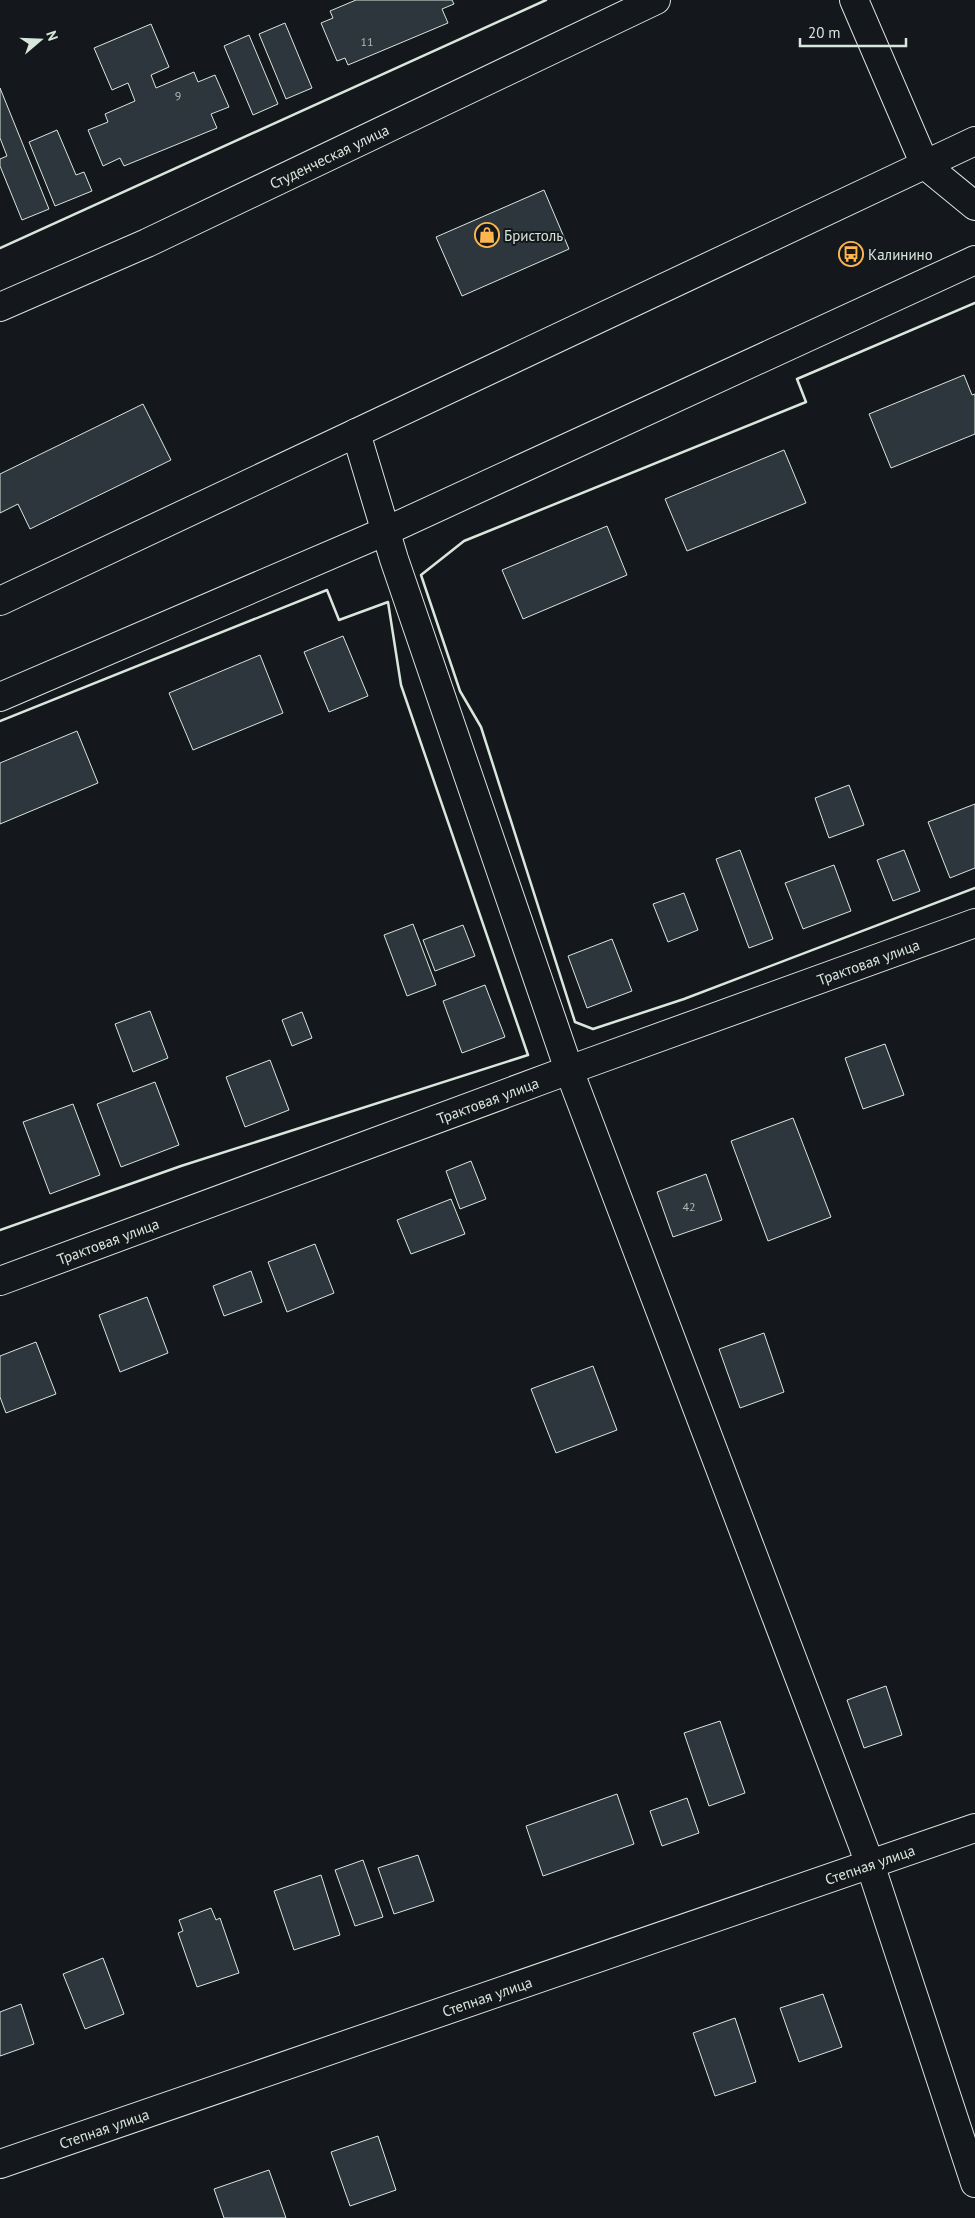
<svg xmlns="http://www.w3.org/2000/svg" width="975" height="2218" font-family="'PT Sans',sans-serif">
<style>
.building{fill:#2c363c;stroke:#d8e6dc}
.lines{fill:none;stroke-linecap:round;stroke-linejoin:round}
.minor-casing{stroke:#d8e6dc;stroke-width:30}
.major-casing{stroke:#d8e6dc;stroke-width:30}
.minor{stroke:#14181c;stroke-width:28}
.major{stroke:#14181c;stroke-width:28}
.wall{stroke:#d8e6dc;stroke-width:2.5}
.labels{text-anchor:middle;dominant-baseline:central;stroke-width:4;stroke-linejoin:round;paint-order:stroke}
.number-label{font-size:12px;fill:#adbab4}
.street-label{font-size:15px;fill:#d8e6dc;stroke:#14181c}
.poi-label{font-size:15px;fill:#d8e6dc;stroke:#14181c;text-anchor:start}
</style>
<rect width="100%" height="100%" fill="#14181c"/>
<path class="building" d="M356,0H452L454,4L442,9L448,23L348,65L345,58L337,61L321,23L333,18L330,11Z
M285,23L312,88L286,99L259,34Z
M151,24L169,67L151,75L156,88L194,72L198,82L215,75L229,107L211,114L217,128L124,166L120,158L103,166L88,130L108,122L105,114L135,101L128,83L112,90L94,48Z
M249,35L278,104L253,115L224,46Z
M0,88L49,209L22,220L0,166V159L7,156L0,138Z
M57,130L76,175L84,172L92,191L55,206L29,142Z
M544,190L569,249L462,296L436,237Z
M964,375L972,395L975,394V434L891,468L869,414Z
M143,404L171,460L30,529L18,504L0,513V474Z
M784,450L806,503L687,551L665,499Z
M607,526L627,575L523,619L502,570Z
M343,636L368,696L329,712L304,652Z
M260,655L283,713L193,750L169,693Z
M77,731L98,783L0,824V763Z
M849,785L864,825L829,838L815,798Z
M975,804V868L950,878L928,822Z
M740,850L773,939L749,948L716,859Z
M904,850L920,891L893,901L877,860Z
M834,865L851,911L803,929L785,883Z
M684,893L698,930L668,942L653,904Z
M413,924L436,985L407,996L384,935Z
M463,925L475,956L435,971L423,940Z
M612,939L632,991L587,1008L568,956Z
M485,985L505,1037L462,1053L443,1001Z
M150,1011L168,1058L133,1072L115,1024Z
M302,1012L312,1038L292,1046L282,1020Z
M885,1044L904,1095L863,1109L845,1058Z
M270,1060L289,1110L245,1127L226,1077Z
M155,1082L179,1145L121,1167L97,1104Z
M73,1104L100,1175L50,1194L23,1122Z
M793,1118L831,1217L768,1241L731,1141Z
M471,1161L486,1199L460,1209L446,1171Z
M706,1174L722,1220L673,1237L657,1192Z
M451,1199L465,1234L411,1254L397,1220Z
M315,1244L334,1293L287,1312L268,1262Z
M251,1271L262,1302L224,1316L213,1286Z
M147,1297L168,1353L120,1372L99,1315Z
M764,1333L784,1392L740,1408L719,1349Z
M36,1342L56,1394L6,1413L0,1397V1356Z
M593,1366L617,1430L556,1453L531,1389Z
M886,1686L902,1735L864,1748L847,1700Z
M720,1721L745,1793L709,1806L684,1733Z
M617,1794L634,1844L543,1876L526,1826Z
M687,1798L699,1833L662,1846L650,1811Z
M418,1855L434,1901L394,1914L378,1868Z
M363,1860L383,1917L355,1926L335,1870Z
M321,1875L340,1935L294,1950L274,1891Z
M211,1908L216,1920L220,1918L239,1973L197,1987L178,1933L183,1931L179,1920Z
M103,1958L124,2014L85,2029L63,1974Z
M823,1994L842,2047L799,2062L780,2008Z
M21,2004L34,2044L0,2056V2012Z
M735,2018L756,2082L715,2096L693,2033Z
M378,2136L396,2190L350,2206L331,2152Z
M269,2170L286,2218H224L214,2189Z"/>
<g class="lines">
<defs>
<g id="minor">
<path d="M854,0L925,165L975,206"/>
<path id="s1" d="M0,307L147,243L656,0"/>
<path d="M356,433L394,559L569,1070L870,1864L975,2183"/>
<path d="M0,697L386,531L975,260"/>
<path id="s2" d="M0,1281L569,1070L975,923"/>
<path id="s3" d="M0,2164L975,1828"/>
</g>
<path id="major" d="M0,601L975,141"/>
</defs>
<use href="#minor" class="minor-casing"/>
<use href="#major" class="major-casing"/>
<use href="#minor" class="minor"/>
<use href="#major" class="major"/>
<path class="wall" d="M0,248L546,0
M975,303L797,379L806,402L464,541L421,575L460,691L481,727L575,1022L593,1029L684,999L975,888
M0,721L327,590L339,620L388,602L401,685L528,1055L181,1166L0,1230"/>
</g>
<defs>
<symbol id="shop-ring" viewBox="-11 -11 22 22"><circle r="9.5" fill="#14181c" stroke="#ffb74d" stroke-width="1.5"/><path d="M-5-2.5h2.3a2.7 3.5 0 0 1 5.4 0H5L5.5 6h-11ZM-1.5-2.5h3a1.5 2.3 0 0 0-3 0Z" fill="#ffb74d"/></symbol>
<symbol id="bus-ring" viewBox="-11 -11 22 22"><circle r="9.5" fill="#14181c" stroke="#ffb74d" stroke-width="1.5"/><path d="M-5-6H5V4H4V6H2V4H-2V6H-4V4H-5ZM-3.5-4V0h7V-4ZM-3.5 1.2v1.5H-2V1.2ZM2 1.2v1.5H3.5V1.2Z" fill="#ffb74d"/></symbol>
</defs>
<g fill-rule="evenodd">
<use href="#shop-ring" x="473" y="221" width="28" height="28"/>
<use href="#bus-ring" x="837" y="240" width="28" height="28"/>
</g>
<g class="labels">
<g class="number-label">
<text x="367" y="41">11</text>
<text x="178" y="95">9</text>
<text x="689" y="1206">42</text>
</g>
<g class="street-label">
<text stroke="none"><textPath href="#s1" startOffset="362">Студенческая улица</textPath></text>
<text stroke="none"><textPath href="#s2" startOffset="925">Трактовая улица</textPath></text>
<text stroke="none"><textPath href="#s2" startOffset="520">Трактовая улица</textPath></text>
<text stroke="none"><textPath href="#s2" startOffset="115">Трактовая улица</textPath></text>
<text stroke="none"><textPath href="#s3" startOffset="920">Степная улица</textPath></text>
<text stroke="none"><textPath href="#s3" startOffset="515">Степная улица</textPath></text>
<text stroke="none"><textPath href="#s3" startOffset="110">Степная улица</textPath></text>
</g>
<g class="poi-label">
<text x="504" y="235">Бристоль</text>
<text x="868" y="254">Калинино</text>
</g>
</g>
<g transform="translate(40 40) rotate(71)" stroke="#14181c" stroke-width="4" paint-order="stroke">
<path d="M0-4L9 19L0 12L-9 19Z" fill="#d8e6dc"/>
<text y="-8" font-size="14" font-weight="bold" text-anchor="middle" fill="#d8e6dc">N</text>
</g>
<path d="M800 38v8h106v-8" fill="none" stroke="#d8e6dc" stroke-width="2.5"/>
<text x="808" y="38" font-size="15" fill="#d8e6dc" stroke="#14181c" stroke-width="4" paint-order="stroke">20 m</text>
</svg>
